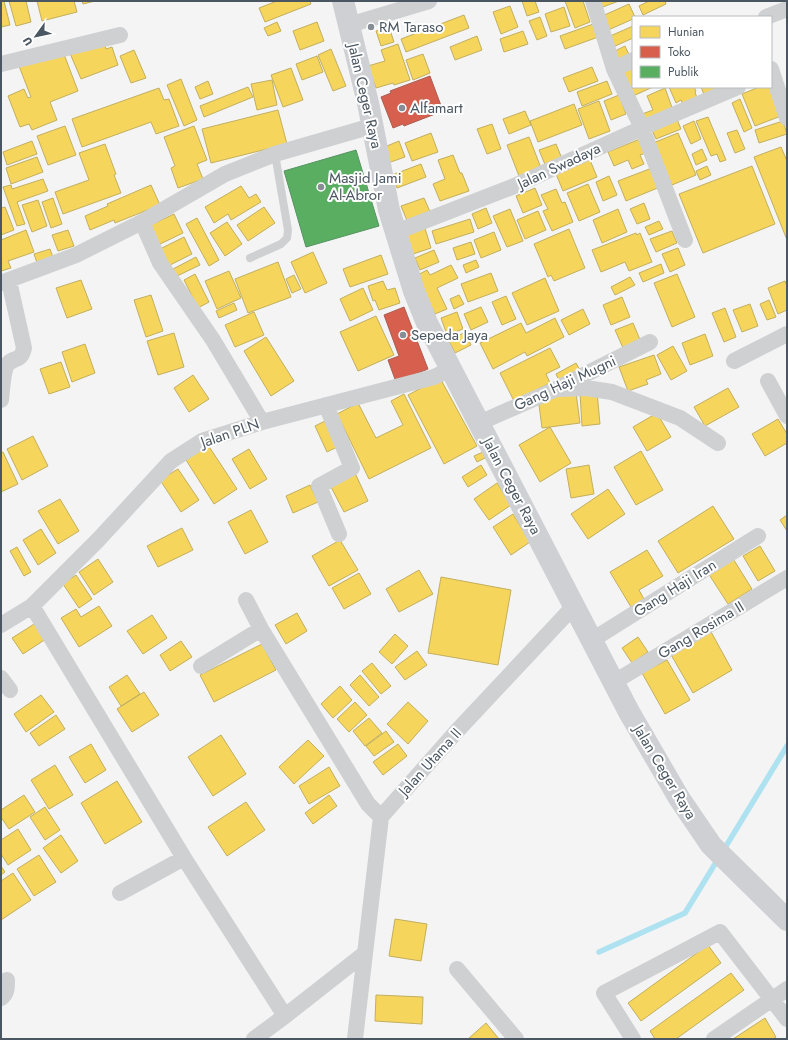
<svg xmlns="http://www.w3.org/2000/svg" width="788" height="1040" font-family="Jost,sans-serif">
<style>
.homes{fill:#f6d55c;stroke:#c2af5e}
.shops{fill:#d6604d;stroke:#ac5d53}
.public{fill:#5aae61;stroke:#559461}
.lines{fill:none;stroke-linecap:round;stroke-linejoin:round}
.stream{stroke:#aee2f0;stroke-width:5.5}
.service{stroke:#ced0d2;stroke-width:8}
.minor{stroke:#ced0d2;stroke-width:16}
.secondary{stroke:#ced0d4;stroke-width:22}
.poi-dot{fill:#868d94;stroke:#fff;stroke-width:1.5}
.labels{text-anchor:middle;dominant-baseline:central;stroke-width:4;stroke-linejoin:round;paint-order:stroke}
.poi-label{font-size:15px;fill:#4a5661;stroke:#fff;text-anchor:start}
.street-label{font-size:15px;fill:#4a5661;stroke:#fff}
</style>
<rect width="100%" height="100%" fill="#f4f4f4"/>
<path class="homes" d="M1,1H4L10,25L1,27Z
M9,1H26L31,22L16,26Z
M37,1H74L77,12L42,21Z
M82,1H95L83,4Z
M277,1H310L311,4L265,22L259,8Z
M522,1H535L539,12L527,16Z
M565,1H583L590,22L575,28Z
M597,1H619L600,8Z
M649,1H665L666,4L643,15L639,6Z
M629,4L635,17H633V19L606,31L600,17Z
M510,6L518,27L501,34L493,12Z
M564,7L570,26L551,32L545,14Z
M464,15L469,28L406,52L401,39Z
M540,17L547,36L537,40L529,21Z
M277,22L281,31L268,36L264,28Z
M317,22L324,41L300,50L293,31Z
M596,23L601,36L565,49L560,36Z
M633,26V38L613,47L608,37Z
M389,27L394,42L381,46L376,31Z
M523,31L528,44L504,52L500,39Z
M477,36L482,50L455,60L450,47Z
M103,39L106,49L112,47L118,65L81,79L69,51Z
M398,44L410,80L394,85L393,83L376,88L368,66L385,61L381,50Z
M625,46L630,57L616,63L611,53Z
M62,49L78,91L50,102L57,120L32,130L29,124L20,127L8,96L24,89L28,98L31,97L19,66Z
M331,49L346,86L333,91L318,55Z
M134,50L146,78L131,83L120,56Z
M423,54L430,73L413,80L406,60Z
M317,56L323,72L302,80L296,64Z
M592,67L598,81L569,92L563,78Z
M633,67V87H653L633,96L622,71Z
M291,68L303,100L283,107L271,75Z
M181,79L197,120L184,126L167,85Z
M272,80L277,105L257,110L251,84Z
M208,81L213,94L200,99L195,87Z
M607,81L612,94L582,106L577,92Z
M248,87L253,97L204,117L200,106Z
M669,87H694L696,91L695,92L698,101L684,107L681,100L676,103Z
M701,87H723L705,97Z
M759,87H770L781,116L755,126L742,94Z
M159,88L164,100L169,99L179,126L156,134L151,122L82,147L72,119Z
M665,88L674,113L647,124L642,114L653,110L647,96Z
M619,95L626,114L611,120L604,101Z
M740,99L752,128L744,132L732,103Z
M599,101L610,131L589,139L578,109Z
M574,104L582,125L538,142L530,121Z
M278,110L287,144L211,163L202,129Z
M525,111L531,125L509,134L503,119Z
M676,117L681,129L656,139L651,128Z
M708,117L726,160L720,162L717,154L711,156L696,121Z
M694,121L701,139L691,144L683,126Z
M783,121L787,134L759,143L755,130Z
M492,124L501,149L487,154L477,129Z
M65,126L76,155L48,165L37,136Z
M194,126L207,160L197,164L203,179L178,188L171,168L175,166L164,137Z
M737,130L745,149L735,153L727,133Z
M431,133L438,152L412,161L405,143Z
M678,133L696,175L672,185L653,143Z
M529,137L541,168L519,176L507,145Z
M640,139L646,153L640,155L644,164L632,169L628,160L614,166L608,152Z
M32,141L37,154L7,165L3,152Z
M399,141L405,157L388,163L382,148Z
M105,144L116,174L114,175L121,193L63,214L55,192L89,180L79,153Z
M556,144L563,161L546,167L539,150Z
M781,147L787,161V240L754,157Z
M702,149L707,160L696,165L692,154Z
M453,155L460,173H462L469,191L440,201L433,184L445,179L438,160Z
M37,157L43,172L11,184L6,168Z
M590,160L597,177L563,191L556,174Z
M421,164L426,177L397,188L392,175Z
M707,166L711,175L700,180L696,171Z
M752,166L775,224L703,253L679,194Z
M652,168L660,187L626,201L618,181Z
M609,176L617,195L603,201L596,182Z
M43,179L48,191L17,202L25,224L17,226L3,187L11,185L12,189Z
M588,184L600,212L579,221L567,193Z
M151,185L160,205L115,223L114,220L90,230L85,216L108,206L107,204Z
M241,186L249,198L256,194L261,202L231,220L228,214L214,223L205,207Z
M535,188L542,205L523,213L516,196Z
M556,189L562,203L565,202L573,222L552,231L543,211L548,209L541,195Z
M53,198L62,224L51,228L42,202Z
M424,198L431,214L408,223L401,206Z
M38,200L47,226L32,232L22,205Z
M644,203L650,219L637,224L630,209Z
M5,207L14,230L1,235V208Z
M264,207L275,223L248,241L237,225Z
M486,208L492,223L478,229L472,214Z
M510,209L523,241L507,247L493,216Z
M618,209L627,232L602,243L593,220Z
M538,211L546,230L525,239L517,220Z
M174,214L183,233L158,245L149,226Z
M197,218L219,260L209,266L186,224Z
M470,219L474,232L436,244L432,231Z
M659,221L663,229L649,235L645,227Z
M227,222L242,244L225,256L210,233Z
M424,225L431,248L413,254L405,231Z
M569,229L585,268L554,281L551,275L548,277L534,244Z
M26,230L34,252L8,261L11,268L1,271V240Z
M68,230L74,246L58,251L52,235Z
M672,231L677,243L656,252L650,239Z
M494,232L501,250L481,258L474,240Z
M636,233L637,235L640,233L652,262L629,271L625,262L601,272L592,250Z
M184,237L192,254L168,266L160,249Z
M471,242L475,254L457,260L453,248Z
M678,248L685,265L670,272L662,254Z
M50,249L54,260L38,266L34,254Z
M434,250L439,262L420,270L415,258Z
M313,252L327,283L305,293L291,262Z
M381,255L388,274L350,287L343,269Z
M196,257L200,265L177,276L173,269Z
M476,260L479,267L466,273L463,265Z
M278,262L291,297L248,313L235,279Z
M661,264L664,273L643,282L639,273Z
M451,265L458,278L437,288L447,309L435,314L416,276L427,270L430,275Z
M229,271L241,298L217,309L205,281Z
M491,273L498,291L468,302L461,284Z
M195,274L209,302L198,308L184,280Z
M677,274L695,317L672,327L654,283Z
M294,275L301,289L292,293L286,279Z
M630,277L635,285L615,295L611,287Z
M545,278L559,311L527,325L512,293Z
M81,280L92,309L67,318L56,288Z
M383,281L387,290L395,288L400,303L379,310L375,300L373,301L368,286Z
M785,281L787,286V310L778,314L768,288Z
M363,288L373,310L350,321L340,299Z
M151,295L163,331L146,337L134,300Z
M459,295L464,304L454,309L450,299Z
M506,296L516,319L502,325L492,302Z
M622,297L630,317L611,325L603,305Z
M769,300L776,317L767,320L760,304Z
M234,303L237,310L219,318L216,311Z
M750,304L758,326L742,332L733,310Z
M481,307L488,322L471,330L464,314Z
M725,308L736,337L724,342L712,313Z
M583,309L590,324L569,335L561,320Z
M254,312L264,335L235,347L225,325Z
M457,312L463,329L447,335L441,318Z
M376,316L394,355L358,371L340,332Z
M555,318L564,337L527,356L525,352L493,369L480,343L521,323L526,333Z
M633,323L641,342L623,348L615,330Z
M465,332L471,345L455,353L449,341Z
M174,333L184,367L158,375L147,341Z
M705,334L713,356L690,365L682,343Z
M266,337L294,381L271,396L244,351Z
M85,344L95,373L72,382L62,352Z
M673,346L687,371L671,380L657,355Z
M550,348L560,367L546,374L550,383L514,401L500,373Z
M654,355L661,374L646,380L648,384L628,391L619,367Z
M61,362L70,387L49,394L40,369Z
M576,363L581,372L560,383L556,374Z
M193,375L209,399L189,412L174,388Z
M440,378L477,446L444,464L408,395Z
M728,388L739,407L705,426L694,407Z
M597,392L600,424L582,426L580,393Z
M576,393L580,423L542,428L538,397Z
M404,394L431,448L369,479L337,414L358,403L376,438L403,425L391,401Z
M657,413L671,437L647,451L633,427Z
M329,419L341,445L327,452L315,426Z
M778,419L787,434V443L765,456L752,434Z
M550,427L571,463L540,482L519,445Z
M33,436L48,466L22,480L7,449Z
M208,445L237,489L214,504L186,460Z
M249,449L267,479L250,489L232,459Z
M641,451L663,490L636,505L614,467Z
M3,452L18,484L1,492V453Z
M483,452L485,458L477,462L474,456Z
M481,465L487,475L468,487L462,477Z
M589,465L594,494L571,498L566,469Z
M178,469L199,500L181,512L160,480Z
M355,473L368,501L344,512L330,485Z
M497,483L511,505L489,520L474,499Z
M310,485L318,502L293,513L286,496Z
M608,489L625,514L588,539L571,514Z
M60,499L79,531L58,544L38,511Z
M713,506L734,539L678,573L658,541Z
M251,510L268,542L245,554L228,522Z
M513,514L530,542L511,555L493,527Z
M787,515V531L780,520Z
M182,528L193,550L158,567L147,546Z
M41,529L56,553L38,565L23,540Z
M340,540L358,570L329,586L312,556Z
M760,546L775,571L758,581L743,556Z
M17,547L31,572L24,576L10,551Z
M647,550L663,576L639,590L644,599L631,607L610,572Z
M732,557L752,589L728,604L708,573Z
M98,559L113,582L94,595L79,572Z
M419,570L433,594L399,612L386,589Z
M359,573L371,594L344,609L332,588Z
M76,575L92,599L79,608L63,584Z
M441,577L511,590L498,665L428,653Z
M99,606L112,626L79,647L61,618L76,609L81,617Z
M297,613L307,631L286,644L275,625Z
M152,615L167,638L143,654L127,631Z
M39,621L49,637L23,654L12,638Z
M710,630L732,670L693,693L670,653Z
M395,634L408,646L392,664L379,652Z
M638,637L648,652L632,663L622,648Z
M181,641L192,657L170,671L160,655Z
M262,644L276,670L214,702L200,675Z
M417,651L427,665L405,680L395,667Z
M667,660L690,700L665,714L642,673Z
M372,663L391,686L381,694L362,671Z
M127,675L140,694L121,706L109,687Z
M360,675L379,697L369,706L350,685Z
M340,686L352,700L333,718L321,704Z
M144,692L159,715L132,732L117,709Z
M41,695L54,712L26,732L14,714Z
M355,702L367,715L349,732L337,719Z
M408,702L428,721L408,744L387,724Z
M56,715L65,729L39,746L30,733Z
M369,718L382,733L365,746L353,731Z
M386,731L394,742L374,756L366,746Z
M221,735L246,774L213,796L188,757Z
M308,740L324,756L294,784L279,767Z
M91,744L106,770L85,783L69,757Z
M398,744L407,756L383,775L373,762Z
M55,765L73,795L49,809L31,780Z
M329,767L340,786L309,804L299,786Z
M117,781L142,822L105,844L81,803Z
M24,795L35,812L9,829L1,817V810Z
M329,795L337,806L313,824L305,813Z
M246,802L265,830L227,856L208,827Z
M45,807L60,830L45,840L30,817Z
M18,829L31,850L8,865L1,854V840Z
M61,835L78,861L61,873L43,848Z
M39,855L56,882L34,896L17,869Z
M1,866L5,872L1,875Z
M13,873L31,900L1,920V881Z
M395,919L427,924L421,961L389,956Z
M708,945L721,963L641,1021L628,1003Z
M731,973L744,990L676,1039H655L650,1031Z
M376,995L423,997L422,1024L375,1021Z
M765,1018L776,1037L773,1039H733Z
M486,1023L499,1039H468Z"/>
<path class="shops" d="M430,76L443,111L404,126L403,124L393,128L381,97L391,93L390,91Z
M404,307L428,369L396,382L388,360L399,356L384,315Z"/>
<path class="public" d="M356,150L379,226L306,247L284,171Z"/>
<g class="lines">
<path class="stream" d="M723,851L787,746
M599,952L685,913L718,859"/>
<path class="service" d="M250,258L281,244L287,238L288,230L275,154"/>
<path class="minor" d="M593,1L614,69
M766,17L787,9
M349,25L429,1
M1,64L120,35
M771,69L787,118
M142,222L160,263L213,340L262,422
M396,232L512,187L642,128L614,69L633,60
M685,240L642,128L738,87
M1,283L76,255L142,222L225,174L275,154L372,126
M734,361L787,334
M768,381L787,416
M560,389L586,388L612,392L680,418L718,443
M1,400C2,392 3,371 7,365C13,356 21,363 24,348L9,281
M326,405L352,468L319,486L339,534
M479,423L554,390L650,342
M246,600L261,629L368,804L381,817
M32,606L184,858L285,1016L254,1039
M1,625L32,606L98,540L171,461L202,441L262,422L434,377L451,369
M592,640L758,536
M201,666L261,629
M1,678L10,690
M614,682L787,578
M120,893L184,858
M457,969L516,1039
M1,998C7,994 7,988 7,980
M285,1016L364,954
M355,1039L381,817L456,732L574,606
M633,1039L604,993L720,932L787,1019
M714,1039L787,989"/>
<path class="secondary" d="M343,1L368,103L389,210L414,291L427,323L629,712L679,798L711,845L787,920"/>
</g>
<g class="poi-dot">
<circle cx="371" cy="27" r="4"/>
<circle cx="402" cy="108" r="4"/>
<circle cx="321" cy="187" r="4"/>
<circle cx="403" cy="335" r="4"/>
</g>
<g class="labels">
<g class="poi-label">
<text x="379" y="27">RM Taraso</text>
<text x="410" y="108">Alfamart</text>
<text x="329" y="178">Masjid Jami<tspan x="329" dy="17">Al-Abror</tspan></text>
<text x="411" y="335">Sepeda Jaya</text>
</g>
<g class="street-label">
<text transform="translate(365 96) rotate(77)">Jalan Ceger Raya</text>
<text transform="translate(559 166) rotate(-25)">Jalan Swadaya</text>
<text transform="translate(565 383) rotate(-25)">Gang Haji Mugni</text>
<text transform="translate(230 433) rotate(-19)">Jalan PLN</text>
<text transform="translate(512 486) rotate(62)">Jalan Ceger Raya</text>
<text transform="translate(675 588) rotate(-32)">Gang Haji Iran</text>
<text transform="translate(701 630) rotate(-31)">Gang Rosima II</text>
<text transform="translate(430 762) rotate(-48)">Jalan Utama II</text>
<text transform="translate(665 772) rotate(59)">Jalan Ceger Raya</text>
</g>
</g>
<rect width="788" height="1040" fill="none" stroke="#4a5661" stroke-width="4"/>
<rect x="632" y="16" width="140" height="72" fill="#ffffff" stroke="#b7bbc0"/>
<rect x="640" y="26" width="20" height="12" fill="#f6d55c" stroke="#b7bbc0"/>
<text x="668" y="36" font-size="12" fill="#4a5661">Hunian</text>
<rect x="640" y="46" width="20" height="12" fill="#d6604d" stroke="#b7bbc0"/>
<text x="668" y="56" font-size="12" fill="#4a5661">Toko</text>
<rect x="640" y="66" width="20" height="12" fill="#5aae61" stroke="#b7bbc0"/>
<text x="668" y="76" font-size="12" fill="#4a5661">Publik</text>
<g transform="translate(36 36) rotate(237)" stroke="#ffffff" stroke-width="3" paint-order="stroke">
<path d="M0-3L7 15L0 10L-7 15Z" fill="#4a5661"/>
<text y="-6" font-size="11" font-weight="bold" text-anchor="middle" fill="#4a5661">U</text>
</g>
</svg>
